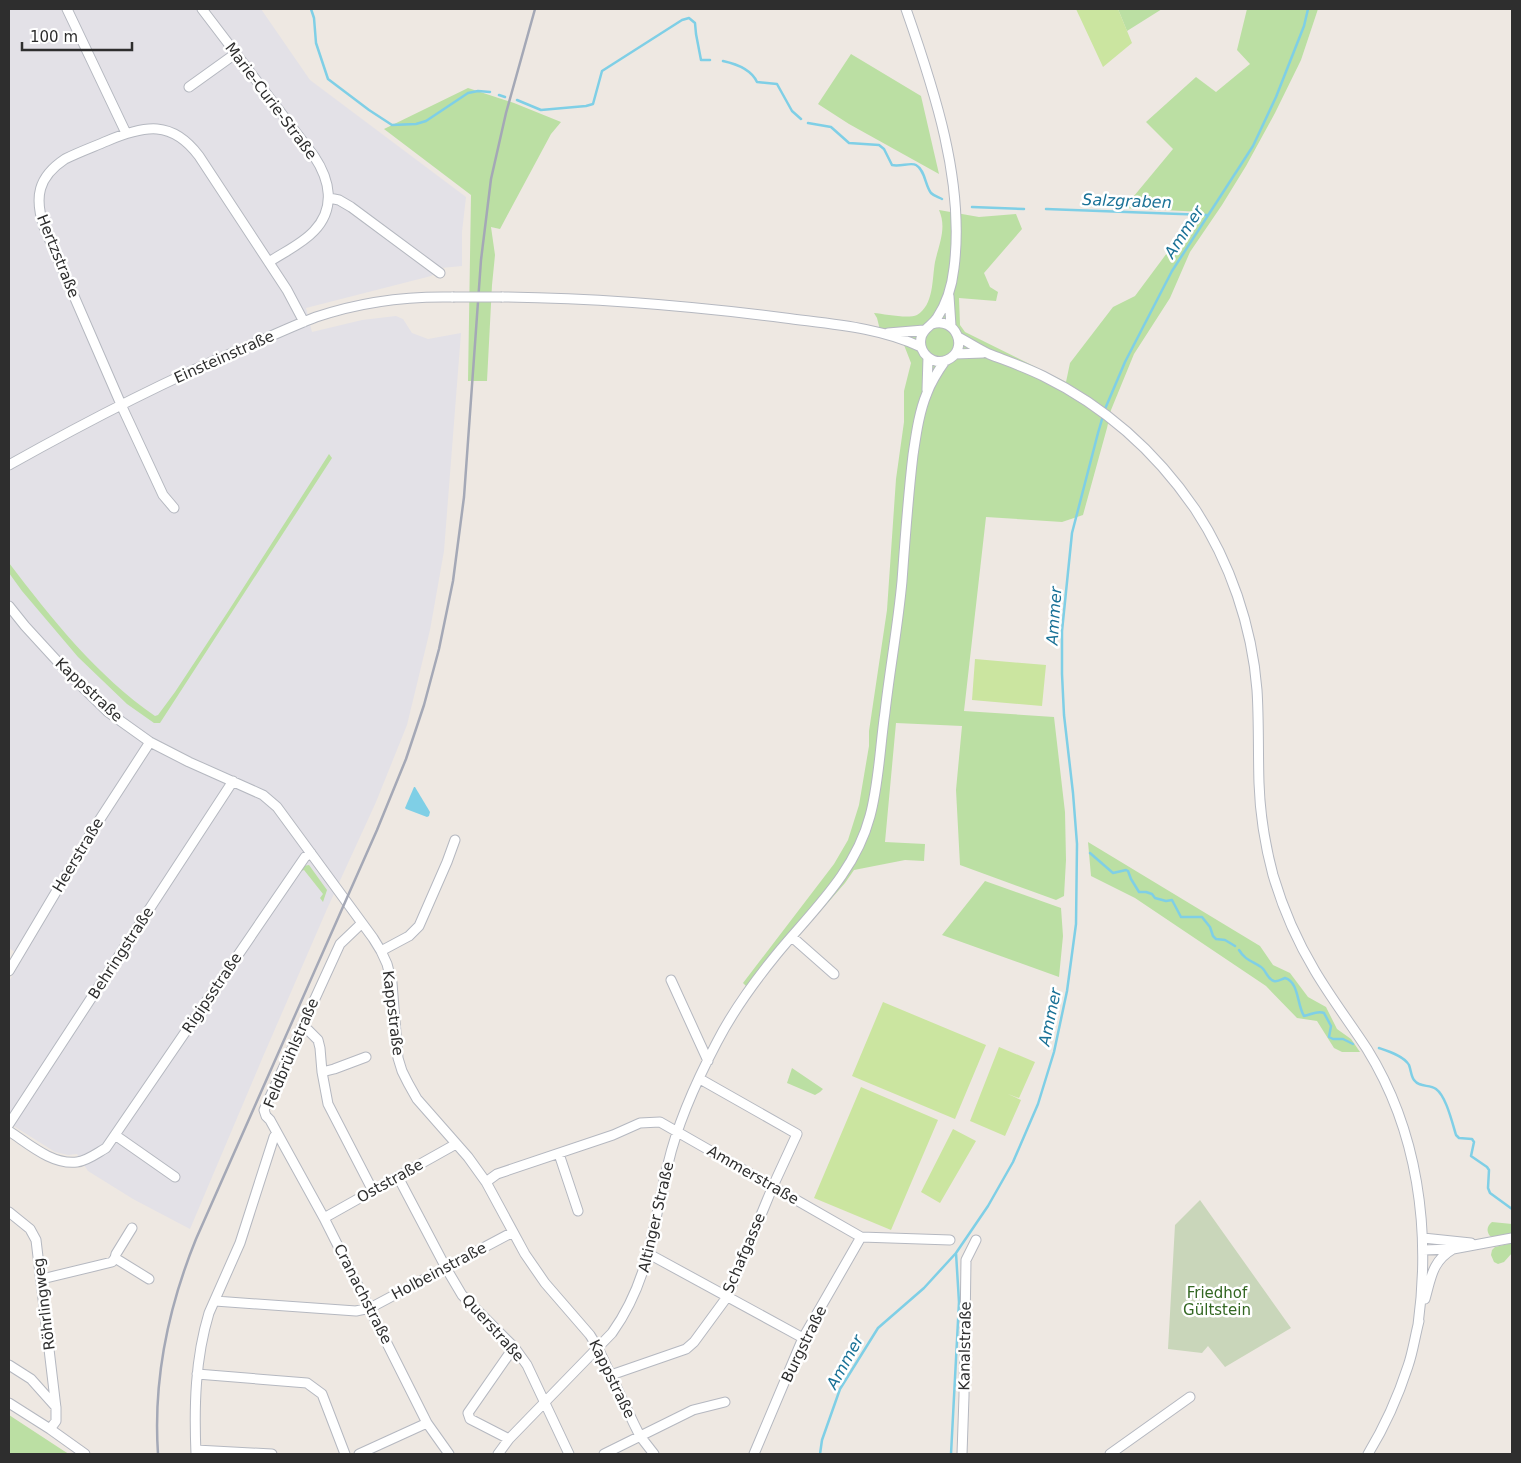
<svg xmlns="http://www.w3.org/2000/svg" width="1521" height="1463" font-family="'DejaVu Sans',sans-serif">
<style>
.industrial{fill:#e3e1e7}
.green{fill:#bbdfa3}
.cemetery{fill:#c9d6ba}
.pitch{fill:#cbe5a0}
.water{fill:#7fcfe6}
.lines{fill:none;stroke-linecap:round;stroke-linejoin:round}
.stream{stroke:#7fcfe6;stroke-width:2.5}
.minor-casing{stroke:#b5b8c0;stroke-width:11}
.minor{stroke:#fff;stroke-width:9}
.rail{stroke:#a4a8b6;stroke-width:2.5}
.minor-bridge-casing{stroke:#b5b8c0;stroke-width:11;stroke-linecap:butt}
.minor-bridge{stroke:#fff;stroke-width:9}
.labels{text-anchor:middle;dominant-baseline:central;stroke-width:5;stroke-linejoin:round;paint-order:stroke}
.street-label{font-size:15px;fill:#2e2e2e;stroke:#fff}
.park-label{font-size:15px;fill:#336722;stroke:#fff}
.water-label{font-size:16px;font-style:italic;fill:#197196;stroke:#fff}
</style>
<rect width="100%" height="100%" fill="#eee8e2"/>
<path class="industrial" d="M9,9H261L310,80L466,197L462,232V266L441,268L431,276L306,308L312,332L362,320L396,316L403,319L412,333L428,339L461,333L444,551L430,630L407,725L376,802L327,909L262,1059L190,1229L133,1199L88,1171L77,1154L68,1155L55,1152L9,1123V981L23,958L9,948Z"/>
<path class="green" d="M1118,9H1162L1127,31Z
M1247,9H1318L1301,60L1275,113L1246,166L1222,205L1190,252L1170,298L1134,354L1111,410L1107,428L1083,515L1062,522L986,517L964,711L1054,717L1065,812L1066,860L1064,896L1056,900L960,865L956,790L962,726L896,723L885,842L925,844L924,861L905,860L854,870L845,883L751,991L743,983L834,864L848,840L859,805L869,746V731L887,610L896,479L904,422V391L911,363L904,345L882,338L877,318L874,313C884,314 908,319 917,315C934,305 932,279 935,262C939,244 947,228 939,210L979,217L1016,214L1022,229L984,273L990,287L998,292L996,301L959,298L960,325L965,332L1066,382L1070,363L1113,307L1135,296L1193,218L1203,212L1124,208L1173,149L1146,122L1196,77L1216,92L1250,64L1237,50Z
M851,54L921,96L939,174L849,124L818,104Z
M468,88L514,103L561,122L551,134L500,229L491,227L495,255L492,285L487,381H468L471,195L384,129Z
M329,454L332,458L160,723H154L127,704L78,657L22,591L9,573V563C51,618 97,676 155,716L158,715L175,692L229,610Z
M1088,842L1260,946L1273,965L1290,973L1308,997L1326,1007L1337,1029L1351,1039L1360,1052H1342L1334,1048L1317,1021L1297,1018L1266,986L1135,898L1091,876Z
M309,865L327,890L323,902L320,898L323,894L304,870L299,872L303,866Z
M985,881L1061,908L1063,936L1059,977L942,935Z
M792,1068L823,1089L820,1092L815,1095L787,1083Z
M1492,1222L1512,1224V1234L1493,1237L1490,1236C1486,1231 1487,1226 1492,1222Z
M1512,1243V1253L1504,1262L1498,1264L1494,1262L1491,1255L1492,1250L1495,1247Z
M9,1415L64,1451L69,1454H9Z"/>
<path class="cemetery" d="M1200,1200L1291,1328L1225,1367L1208,1346L1202,1353L1168,1349L1175,1225Z"/>
<path class="pitch" d="M1076,9H1118L1132,43L1103,67Z
M975,659L1046,665L1042,706L972,700Z
M883,1002L986,1045L955,1119L852,1076Z
M999,1047L1035,1062L1019,1098L1008,1094L1021,1100L1005,1136L970,1121Z
M861,1087L938,1120L891,1230L814,1198Z
M953,1129L976,1141L940,1203L921,1192Z"/>
<path class="water" d="M414,787H415L430,812L429,816L427,817L406,809L405,808Z"/>
<g class="lines">
<path class="stream" d="M311,9L314,18L316,43L328,79L369,110L392,125L416,124L426,121L468,93L478,91L490,92
M723,61C737,64 751,69 757,82L777,84L792,111L801,119
M499,95L505,97
M517,100L541,110L586,106L593,104L602,71L682,20L689,18L695,23L696,34L701,60H710
M808,123L831,127L849,143L879,145L884,149L892,165C900,167 911,162 916,165C925,170 925,185 931,193C934,196 938,197 942,199
M972,207L1024,209
M1046,209L1207,215
M1090,853L1113,873L1126,870L1128,871L1131,879L1139,892H1146L1152,894L1155,898L1166,901L1172,900L1181,917H1202L1210,927L1213,936L1216,939L1225,940L1235,946
M1239,950C1245,960 1252,961 1261,967C1266,970 1267,979 1274,981C1278,982 1282,979 1285,978C1299,982 1297,1005 1304,1016C1311,1015 1317,1010 1324,1013L1331,1026L1329,1037L1333,1039H1343L1353,1044
M1379,1048C1388,1051 1404,1056 1409,1065C1411,1070 1411,1076 1414,1080C1420,1088 1429,1084 1436,1089C1446,1096 1452,1122 1456,1135L1459,1138L1472,1139L1474,1142L1471,1156L1487,1167L1489,1170L1488,1188L1490,1193L1512,1209
M820,1454L822,1440L840,1389L878,1328L924,1288L956,1253L988,1206L1013,1162L1038,1104L1054,1052L1067,991L1076,924L1077,844L1073,793L1064,715L1062,674V631L1072,533L1098,433L1105,409L1125,362L1172,271L1253,146L1276,97L1304,26L1308,9
M951,1454L959,1302L956,1253"/>
<defs>
<path id="minor" d="M67,9L126,133
M202,9L314,156C330,180 336,208 314,231C302,244 284,252 269,262
M906,9C934,89 965,182 954,268C952,286 947,303 937,318C932,326 923,328 921,338C918,353 933,366 947,360C970,350 956,316 932,324
M189,87L235,54
M329,198L339,200L351,207L440,273
M949,296L951,326
M502,297C596,298 691,306 785,318C830,324 879,327 921,347
M888,333L924,330
M958,337C968,342 978,349 989,354C1007,361 1025,367 1043,376C1104,406 1156,452 1195,509C1230,562 1252,626 1257,690C1259,721 1258,752 1259,783C1260,814 1265,845 1273,875C1283,909 1297,941 1315,971C1331,998 1350,1023 1367,1049C1418,1131 1431,1230 1418,1325
M955,354L983,353
M927,390L928,357
M9,465C84,423 160,383 239,350C265,339 290,327 316,317C360,302 407,296 453,297
M174,508L163,495L123,409L44,227C34,197 38,177 65,159C79,152 93,147 107,141C145,125 172,120 199,156L287,290L304,322
M9,606L25,626L69,674L108,712L150,742L189,762L263,795L277,807L373,938L381,951L387,964L392,983L398,1058L402,1071L408,1083L417,1099L468,1157L486,1182L525,1254L545,1283L590,1335L598,1348L634,1424L640,1436L654,1454
M362,923L340,944L264,1110L266,1116L270,1120L324,1218L427,1423L449,1454
M792,937L834,974
M381,951L409,936L419,926L447,862L455,840
M9,971L91,833L150,742
M671,980L708,1061
M302,1026L308,1030L318,1040L320,1048L322,1072L328,1104L373,1191
M322,1072L334,1069L366,1057
M9,1124L233,781
M9,1131C29,1144 52,1165 77,1162C87,1161 97,1153 106,1148L305,857L311,853
M115,1135L175,1177
M559,1154L578,1211
M398,1177L446,1268L462,1295L514,1347L527,1365L569,1454
M486,1182L497,1174L613,1135L640,1123L660,1122L861,1237L950,1240
M9,1212L30,1229L36,1240L56,1408V1421L50,1429
M324,1218L456,1144
M1423,1238L1471,1243
M1423,1250L1453,1249L1512,1238
M649,1254L803,1338
M115,1258L149,1279
M42,1279L112,1262L115,1258L116,1254L132,1228
M1425,1299C1431,1278 1432,1261 1453,1249
M215,1301L356,1311L370,1308L513,1232
M9,1365L31,1379L56,1407
M197,1374L307,1383L322,1394L345,1454
M611,1375L686,1349L694,1342L727,1297L773,1186L797,1134L700,1079
M9,1403L50,1429L85,1454
M509,1439L470,1419L468,1413L514,1347
M196,1450L272,1454
M196,1454C194,1407 195,1359 209,1313L240,1243L274,1137L277,1133
M359,1454L427,1423
M498,1454L509,1439L612,1333C651,1278 652,1226 668,1164C677,1125 698,1078 717,1042C733,1011 754,982 776,955C812,911 855,873 870,816C879,783 880,746 885,712C890,668 898,625 902,581C905,539 908,497 913,455C916,435 919,412 927,393C931,382 938,371 945,361
M604,1454L693,1410L725,1402
M754,1454L803,1338L861,1237
M962,1454L964,1396L966,1260L976,1240
M1110,1454L1190,1397
M1368,1454C1385,1426 1398,1397 1408,1366C1413,1352 1415,1336 1419,1321"/>
</defs>
<use href="#minor" class="minor-casing"/>
<use href="#minor" class="minor"/>
<path class="rail" d="M158,1454C153,1380 168,1308 196,1239L377,830L406,759L424,705L439,649L453,581L464,497L481,260L491,179L506,113L535,9"/>
<defs>
<path id="minor-bridge" d="M453,297H502"/>
</defs>
<use href="#minor-bridge" class="minor-bridge-casing"/>
<use href="#minor-bridge" class="minor-bridge"/>
</g>
<g class="labels">
<g class="street-label">
<text transform="translate(271 101) rotate(53)">Marie-Curie-Straße</text>
<text transform="translate(58 256) rotate(68)">Hertzstraße</text>
<text transform="translate(224 357) rotate(-24)">Einsteinstraße</text>
<text transform="translate(89 690) rotate(43)">Kappstraße</text>
<text transform="translate(78 855) rotate(-59)">Heerstraße</text>
<text transform="translate(121 953) rotate(-57)">Behringstraße</text>
<text transform="translate(212 993) rotate(-56)">Rigipsstraße</text>
<text transform="translate(393 1013) rotate(83)">Kappstraße</text>
<text transform="translate(291 1053) rotate(-67)">Feldbrühlstraße</text>
<text transform="translate(753 1175) rotate(30)">Ammerstraße</text>
<text transform="translate(390 1181) rotate(-29)">Oststraße</text>
<text transform="translate(656 1217) rotate(-77)">Altinger Straße</text>
<text transform="translate(744 1253) rotate(-67)">Schafgasse</text>
<text transform="translate(439 1271) rotate(-28)">Holbeinstraße</text>
<text transform="translate(363 1294) rotate(63)">Cranachstraße</text>
<text transform="translate(44 1304) rotate(-97)">Röhrlingweg</text>
<text transform="translate(493 1328) rotate(48)">Querstraße</text>
<text transform="translate(804 1344) rotate(-64)">Burgstraße</text>
<text transform="translate(965 1346) rotate(-89)">Kanalstraße</text>
<text transform="translate(612 1379) rotate(64)">Kappstraße</text>
</g>
<g class="park-label">
<text x="1217" y="1293">Friedhof<tspan x="1217" dy="17">Gültstein</tspan></text>
</g>
<g class="water-label">
<text transform="translate(1127 201) rotate(2)">Salzgraben</text>
<text transform="translate(1184 232) rotate(-57)">Ammer</text>
<text transform="translate(1054 616) rotate(-86)">Ammer</text>
<text transform="translate(1050 1017) rotate(-78)">Ammer</text>
<text transform="translate(845 1362) rotate(-61)">Ammer</text>
</g>
</g>
<rect width="1521" height="1463" fill="none" stroke="#2e2e2e" stroke-width="20"/>
<path d="M22 42v8h110v-8" fill="none" stroke="#2e2e2e" stroke-width="2.5"/>
<text x="30" y="42" font-size="15" fill="#2e2e2e" stroke="#ffffff" stroke-width="4" paint-order="stroke">100 m</text>
</svg>
